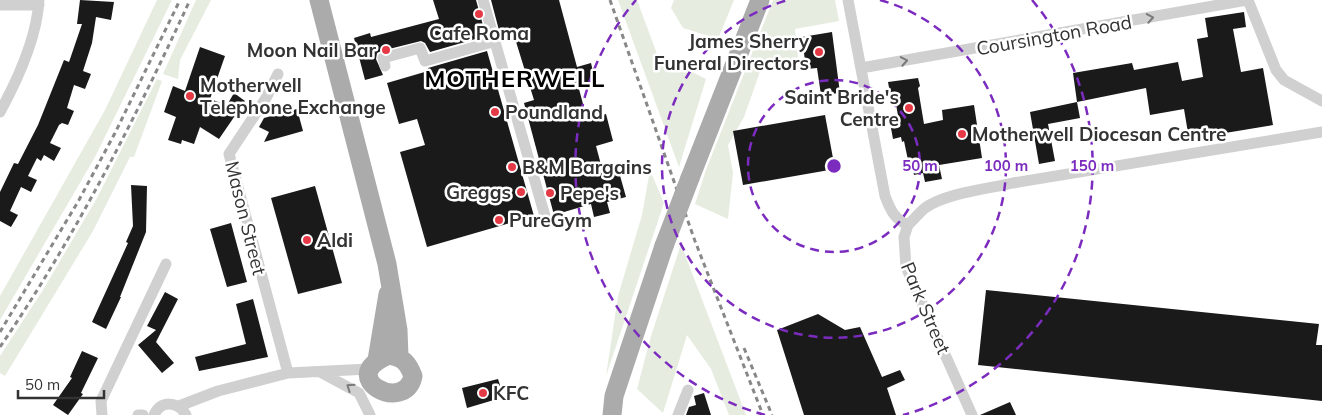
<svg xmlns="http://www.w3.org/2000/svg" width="1322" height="415" font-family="Mulish,sans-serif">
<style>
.green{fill:#e6ecdf}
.building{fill:#1a1a1a}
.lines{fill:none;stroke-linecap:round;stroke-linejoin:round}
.street{stroke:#d0d0d0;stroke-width:11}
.primary{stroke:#ababab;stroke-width:19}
.rail{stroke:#888;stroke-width:3;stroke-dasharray:5 4;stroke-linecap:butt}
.primary-bridge{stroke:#ababab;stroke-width:19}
.oneway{stroke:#7a7a7a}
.ring{fill:none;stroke:#7b2cbf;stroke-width:2.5;stroke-dasharray:9 6}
.poi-dot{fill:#e63946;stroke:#fff;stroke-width:2}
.labels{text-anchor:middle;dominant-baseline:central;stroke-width:5;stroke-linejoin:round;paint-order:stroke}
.poi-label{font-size:19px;font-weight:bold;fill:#333;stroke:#fff;text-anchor:start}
.street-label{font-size:19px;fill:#333;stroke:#fff}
.district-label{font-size:24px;font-weight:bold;letter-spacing:1px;fill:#000;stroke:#fff}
.centre{fill:#7b2cbf;stroke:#fff;stroke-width:2.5}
.ring-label{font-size:15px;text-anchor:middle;font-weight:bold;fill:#7b2cbf;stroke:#fff;stroke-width:5;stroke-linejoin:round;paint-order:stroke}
</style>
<rect width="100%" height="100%" fill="#fff"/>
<path class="green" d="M157,0H172L95,157L0,320V296L105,110Z
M196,0H211L180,60L178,79L163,74Z
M618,0H637L657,54L706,79L679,167Z
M674,0H734L718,39L683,28L671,8Z
M773,0H835L839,21L795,29L798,58L761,69L744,117L728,145L733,173L728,219L695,204L706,170Z
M157,79L162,81L134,157H130L93,231L5,376L0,373V356L43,290L97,198Z
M650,170L664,203L606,376L618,296L642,215Z
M681,244L746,415H729L711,369L687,335L663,413L637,389L651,336Z"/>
<path class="building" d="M80,0L114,2L111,20L96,17L92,43L83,71L91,74L85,89L74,85L67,108L74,111L68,125L62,123L59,125L50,143L61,148L54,161L44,155L41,161L37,158L28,176L37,180L31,192L21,187L10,211L18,215L11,227L0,221V192L14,163L18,164L38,125L64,60L69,62L82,24H77Z
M433,0H476L486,36L430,52L425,43L421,41L381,51L377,53L376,59L383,75L365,80L354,38L370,33L371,37L439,19Z
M491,0H559L577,67L591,63L596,84L579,89L587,119L606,114L613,141L596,146L604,176L619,172L626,197L607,202L610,213L594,217L591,204L554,215L524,103L534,100L513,32L500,34Z
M1244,12L1246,27L1233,29L1241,72L1263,68L1273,125L1189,139L1184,109L1150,115L1146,88L1077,102L1073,73L1132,63L1134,70L1178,62L1182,81L1203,77L1197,39L1208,37L1205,18Z
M832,32L840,93L821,95L817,68L806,69L802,37Z
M200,47L225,56L210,99L227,105L234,93L245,101L219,139L200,127L194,144L182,140L181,144L168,140L176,117L164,112L173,86L185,91Z
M487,51L534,216L427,247L400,152L425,145L417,119L399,124L387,83L428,71V68Z
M918,78L920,86L918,88L924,124L943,120L942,110L974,105L982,158L939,165L942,179L925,182L923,173L914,175L912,164L909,165L904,141L902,142L901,137L893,139L891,128L900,127L894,93H890L888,82Z
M1077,102L1080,118L1048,124L1055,161L1039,164L1030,112Z
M297,109L303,131L264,142L269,132L259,127L264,118Z
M825,115L835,169L743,185L733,131Z
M131,185L147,186L146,232L120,297H121L106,329L92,322L128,243L126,242L133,226Z
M315,186L342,283L298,294L271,198Z
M231,223L247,282L227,287L210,229Z
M986,290L1319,324L1316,345H1322V401L978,365Z
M165,292L178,299L156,342L174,363L162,373L138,345L156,330L147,326Z
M253,299L268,357L199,371L195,357L246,344L236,304Z
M818,314L845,330L860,327L882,377L900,370L905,380L887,388L896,415H804L777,330Z
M82,351L98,358L81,393L83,394L68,415L53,405L72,378L70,377Z
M498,379L504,397L467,408L462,388Z
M704,393L711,415H686L689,407L696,405L694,396Z
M1010,402L1016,415H980Z"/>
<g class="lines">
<path class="street" d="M483,0L547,223
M848,0L885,196C890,209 894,219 908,225L904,237L906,267L972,415
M1248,0L1276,70L1284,80L1322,101
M0,5H39
M385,66L383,58L420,48L425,61L496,41
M861,68L1247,0
M278,74L266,98L229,154L288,373
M0,112C18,79 37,38 39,0
M908,225C914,219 919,213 925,208C946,193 988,189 1013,183L1322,132
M320,372L359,393L370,415
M179,406L218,391L288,373L369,369
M102,415L101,401L166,264
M138,415H143
M154,415C161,400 178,401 186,415
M678,415L688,390"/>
<path class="primary" d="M319,0L387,264L398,330L399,357
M690,178L760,0
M389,355C403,357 408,363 413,376C405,415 334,377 389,355Z
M377,360L388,294
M612,415L614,396L664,246"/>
<path class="rail" d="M610,0L695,241L763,415
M0,332L79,200L115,133L180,0
M0,347C74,239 135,119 190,0
M744,348L772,415"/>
<path class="primary-bridge" d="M664,246L690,178"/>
</g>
<defs><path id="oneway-chevron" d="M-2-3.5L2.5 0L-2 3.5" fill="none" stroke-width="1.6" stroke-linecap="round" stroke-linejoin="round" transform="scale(1.25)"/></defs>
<g class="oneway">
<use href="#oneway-chevron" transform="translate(1150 18) rotate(-10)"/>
<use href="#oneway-chevron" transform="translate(904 61) rotate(-10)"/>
<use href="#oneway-chevron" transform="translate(350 387) rotate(-146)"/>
</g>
<g class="ring">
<circle cx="834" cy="166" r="86"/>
<path d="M880 0A172 172 0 1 1 788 0"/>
<path d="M765 415A258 258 0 0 1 636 0M1032 0A258 258 0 0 1 903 415"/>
</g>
<g class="poi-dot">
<circle cx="479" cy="14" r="5"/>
<circle cx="386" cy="50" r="5"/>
<circle cx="819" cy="52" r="5"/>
<circle cx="190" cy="96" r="5"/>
<circle cx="909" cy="108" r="5"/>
<circle cx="495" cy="112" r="5"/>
<circle cx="962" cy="134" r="5"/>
<circle cx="512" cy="167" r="5"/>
<circle cx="521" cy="192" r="5"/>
<circle cx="550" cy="193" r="5"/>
<circle cx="499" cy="220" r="5"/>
<circle cx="307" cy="240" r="5"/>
<circle cx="483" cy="393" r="5"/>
</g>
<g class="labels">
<g class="poi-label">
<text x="479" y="33" text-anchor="middle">Cafe Roma</text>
<text x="809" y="41" text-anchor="end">James Sherry<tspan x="809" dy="22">Funeral Directors</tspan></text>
<text x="376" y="50" text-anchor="end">Moon Nail Bar</text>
<text x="200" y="85">Motherwell<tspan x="200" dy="22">Telephone Exchange</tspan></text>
<text x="899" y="97" text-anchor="end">Saint Bride's<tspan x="899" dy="22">Centre</tspan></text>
<text x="505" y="112">Poundland</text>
<text x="972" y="134">Motherwell Diocesan Centre</text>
<text x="522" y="167">B&amp;M Bargains</text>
<text x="511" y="192" text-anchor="end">Greggs</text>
<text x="560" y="193">Pepe's</text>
<text x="509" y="220">PureGym</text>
<text x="317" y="240">Aldi</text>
<text x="493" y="393">KFC</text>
</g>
<g class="street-label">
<text transform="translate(1054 35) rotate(-10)">Coursington Road</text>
<text transform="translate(246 218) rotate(76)">Mason Street</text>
<text transform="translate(926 308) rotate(67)">Park Street</text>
</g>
<g class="district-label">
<text x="515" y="78">MOTHERWELL</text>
</g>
</g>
<circle cx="834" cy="166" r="8" class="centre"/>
<g class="ring-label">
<text x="920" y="171">50 m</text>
<text x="1006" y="171">100 m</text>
<text x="1092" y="171">150 m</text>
</g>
<path d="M18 390v8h86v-8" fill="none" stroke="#333333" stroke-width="2.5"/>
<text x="25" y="390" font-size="15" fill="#333333" stroke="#ffffff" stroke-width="4" paint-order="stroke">50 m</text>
</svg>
